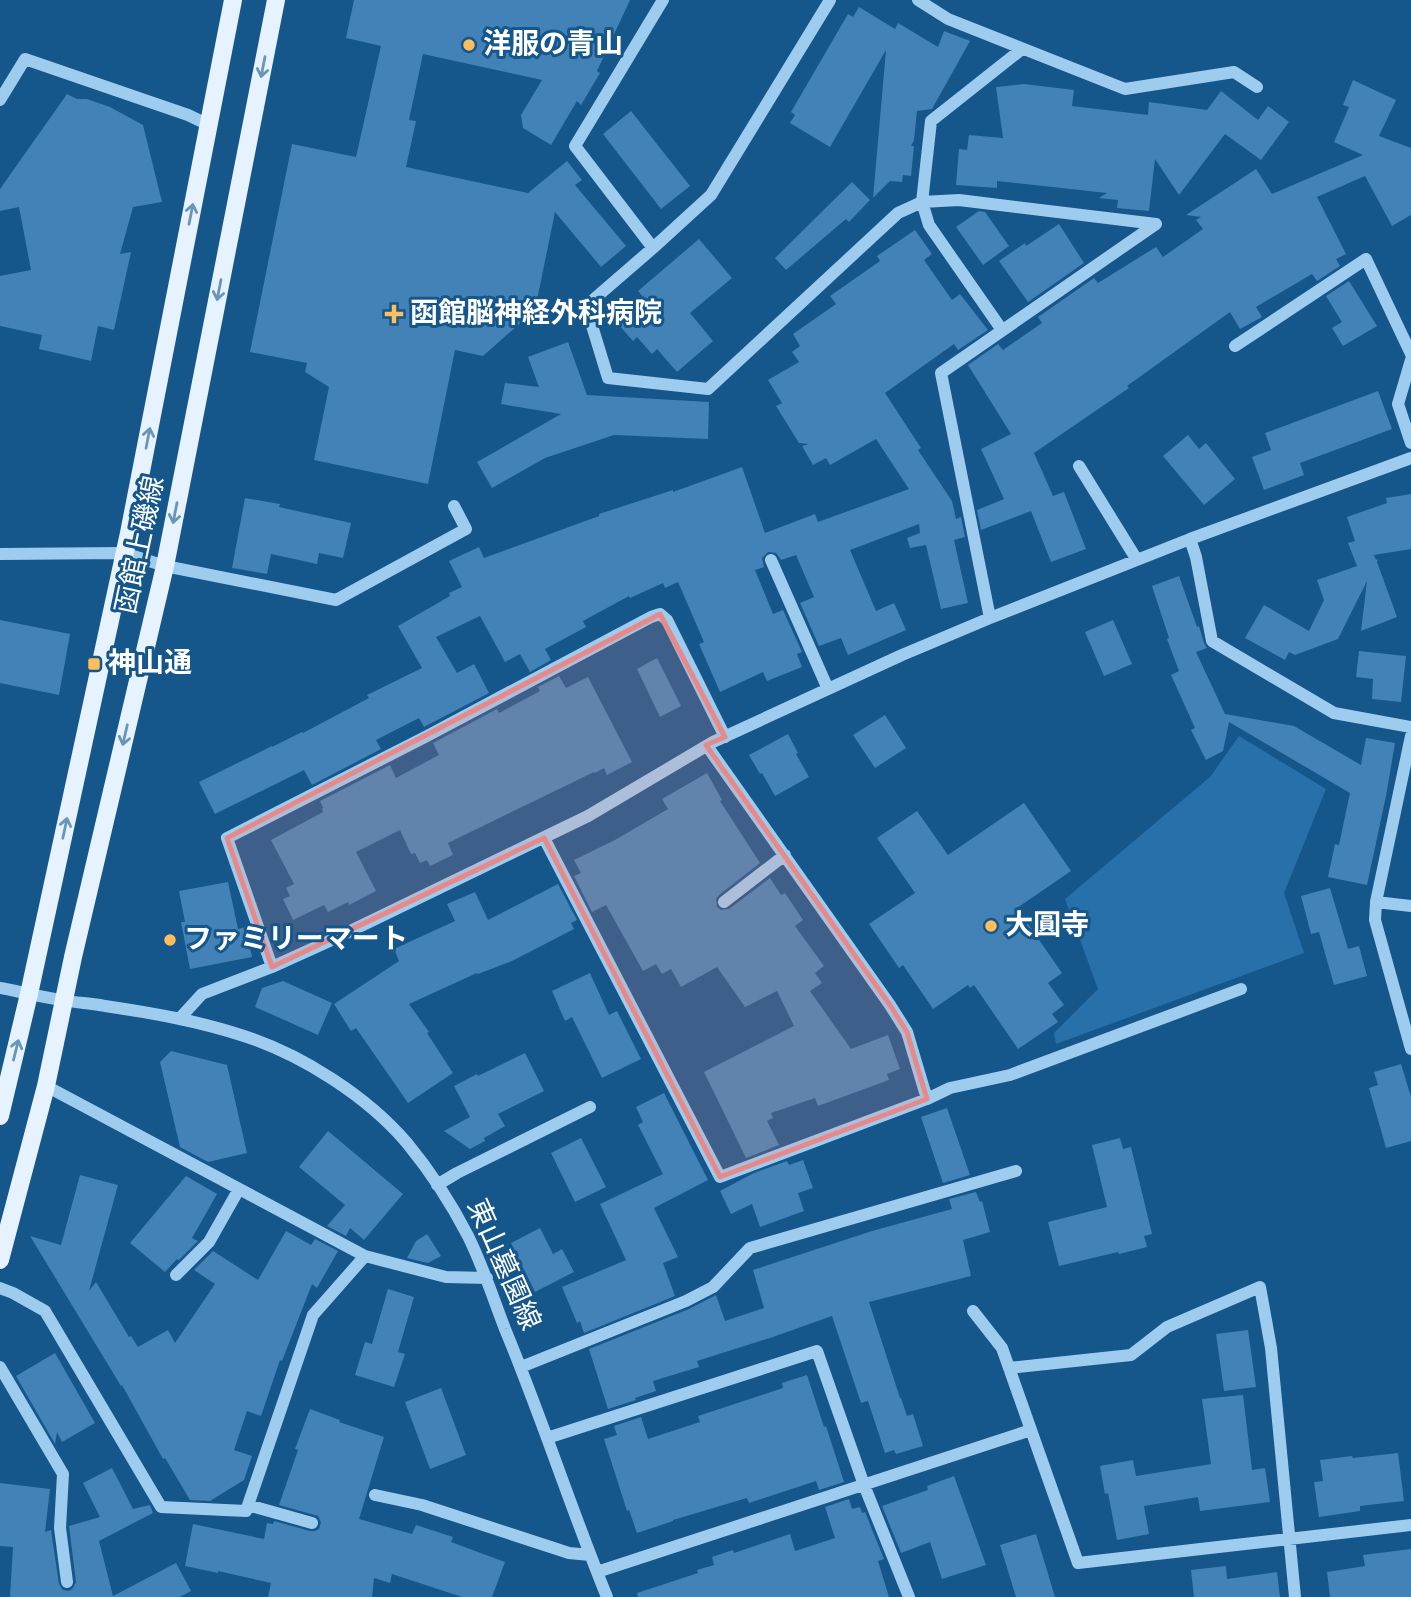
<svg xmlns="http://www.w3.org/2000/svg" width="1411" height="1597" font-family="'Alegreya Sans','Noto Sans JP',sans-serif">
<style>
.green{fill:#2770aa}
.building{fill:#4282b6}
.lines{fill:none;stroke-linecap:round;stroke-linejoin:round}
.minor{stroke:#9eccef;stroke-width:12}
.major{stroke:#e6f3ff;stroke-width:18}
.oneway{stroke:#6995b9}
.marked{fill:#e88989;fill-opacity:0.2;stroke:#e88989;stroke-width:5;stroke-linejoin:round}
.poi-dot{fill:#ffbe5c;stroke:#15568b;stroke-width:2.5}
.labels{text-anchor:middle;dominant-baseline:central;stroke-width:6;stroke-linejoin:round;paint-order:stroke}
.poi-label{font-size:28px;font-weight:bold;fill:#fff;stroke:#15568b;text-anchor:start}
.street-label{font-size:28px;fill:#fff;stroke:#15568b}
</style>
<rect width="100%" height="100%" fill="#15568b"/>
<path class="green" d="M1239,736L1326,789L1284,893L1304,953L1056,1044L1054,1033L1098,989L1065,899L1210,777Z"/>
<path class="building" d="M354,0H630L597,71L600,73L581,105L577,101L551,145L523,128L521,115L542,80L423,54L409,120L416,121L406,167L528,193L567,161L582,180L575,185L626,246L601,267L555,212L535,310L483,356L455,350L428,484L314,460L329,387L305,372L307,363L250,352L292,144L356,157L381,46L346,38Z
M859,7L895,29L898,23L938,47L944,31L970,41L932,109L917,111L914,140L911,146H914L911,176L903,175L902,182L890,181L873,198L886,50L830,147L790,123L795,115L791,112L848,14L853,17Z
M1353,80L1396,100L1379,136L1411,148V215L1392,226L1365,176L1317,197L1346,254L1336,259L1340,266L1317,281L1312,274L1256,307L1262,317L1240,329L1230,312L1127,386L1129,388L1034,453L1053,496L1064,492L1086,549L1051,562L1031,511L981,530L977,510L1004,499L981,449L1011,434L968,365L998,344L1003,350L1042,323L1038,317L1094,278L1098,283L1156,247L1163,257L1203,229L1196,220L1201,217L1186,215L1256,169L1272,194L1363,155L1334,142L1349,107L1343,105Z
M1024,84L1074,90L1072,106L1148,115L1149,102L1207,110L1221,91L1258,120L1268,106L1289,122L1261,160L1225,134L1179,195L1155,159L1149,211L1117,208L1118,200L1099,198L1107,193L997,181V188L956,185L959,149L967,150L969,135L1003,138L996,87Z
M67,94L77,99H87L110,107L143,125L162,202L133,207L120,254L131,252L114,330L98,326L91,361L39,349L42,335L0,326V276L31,270L19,207L0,211V189Z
M631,111L690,186L661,209L603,134Z
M852,182L870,200L849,222L846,219L786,270L775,258Z
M979,211L985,212L1009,246L983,265L956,227Z
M1059,224L1084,263L1028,302L999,261L1025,243L1026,246Z
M915,230L932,254L924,260L952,300L960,294L988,330L958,350L954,344L885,393L921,448L918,450L952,501L956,519L961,517L965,537L954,540L968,603L941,609L926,545L910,548L907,538L920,533L919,524L850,550L876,611L894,603L906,630L848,655L841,638L819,646L800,603L814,597L796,555L781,560L776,553L768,552L762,558L764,567L755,570L773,614L783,610L802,652L797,654L802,667L767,681L763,672L720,692L699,644L704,642L678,582L665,588L663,583L630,598L629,596L583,621L586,627L545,649L551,660L530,672L520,654L505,662L480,616L436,637L457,673L474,664L489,693L424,727L419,718L376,740L381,749L312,785L304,770L215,814L199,782L272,746V747L302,732L303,733L369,698L367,695L422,668L398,626L450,596L449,593L462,587L449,561L479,547L484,558L599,516V514L673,490V492L742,467L765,533L815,514L818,522L909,489L876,439L830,465L826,458L813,465L802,446L809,444L799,443L776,406L782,403L768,380L799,362L792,352L800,346L793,334L836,304L830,296L880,261L877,256Z
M699,239L732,278L690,313L713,341L677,372L657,349L652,354L637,337L633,341L618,324L622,320L620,317L643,297L638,291Z
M1349,281L1377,326L1343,346L1332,328L1342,322L1326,296Z
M568,342L587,395L709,402L708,439L614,435L545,458L492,488L477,462L561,414L501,404L505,383L539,387L528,357Z
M1378,391L1392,429L1300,463L1304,475L1264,490L1252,457L1271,450L1265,433Z
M1188,435L1199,449L1206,443L1235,479L1204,505L1163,456Z
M1411,494V549L1374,555L1376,560L1378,559L1377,562L1397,617L1361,631L1367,581L1338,639L1295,655L1289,652L1285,660L1245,638L1264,605L1309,631L1324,600L1317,580L1357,566L1348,543L1355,541L1347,517L1387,503L1386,498Z
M245,498L280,504L279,507L351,523L343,558L319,553L317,564L271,554L267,574L232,568Z
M1179,576L1197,627L1199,626L1204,643L1207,648L1196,652L1225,714L1294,726L1361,765L1366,738L1395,743L1386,796L1367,885L1328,877L1335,844L1339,845L1350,793L1229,722L1223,751L1206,760L1191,730L1195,728L1171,675L1179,671L1167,639L1169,638L1152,586Z
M0,620L70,634L59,695L0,683Z
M1113,620L1132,664L1104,676L1085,632Z
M1359,651L1406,656L1401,702L1372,699L1373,679L1356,677Z
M657,658L681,706L660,717L637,669Z
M559,676L566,688L588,677L632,762L607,775L604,768L595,773L594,772L448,843L453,855L430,866L427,860L420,863L415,853L411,854L400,830L356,852L376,891L349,905L348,902L328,912L324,905L293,920L283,899L290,896L286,888L294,884L271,840L323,812L322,809L323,808L320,801L390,765L396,778L439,755L433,743L497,709L499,713L540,691L538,687Z
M885,715L906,748L875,768L853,735Z
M788,734L798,753L796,754L809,777L775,796L762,773L760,774L749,755Z
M707,773L722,800L720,801L760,863L719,895L716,899L717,907L721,910L729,909L770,878L781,895L785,893L803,920L795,926L824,966L815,973L822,983L810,991L851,1049L888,1035L900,1069L887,1074L889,1080L818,1106L815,1098L771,1113L773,1118L767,1121L779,1145L746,1158L704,1072L794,1026L777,991L745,1007L717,967L681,987L671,969L662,974L656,964L643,971L606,905L592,912L574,876L581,873L574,860L615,840L668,809L662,799Z
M1024,803L1071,871L1017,908L1062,973L1048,983L1064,1005L1052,1014L1058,1022L1018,1049L974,985L970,988L968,985L933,1009L903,965L899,968L869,924L915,893L877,838L917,811L948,855Z
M228,882L238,929L246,927L252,957L190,969L181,922H185L179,891Z
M558,884L577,920L571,923L574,929L512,961L478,974L477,973L409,1004L429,1032L427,1033L453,1073L408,1103L356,1028L351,1031L334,1004L399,961L394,949L455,921L447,904L475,892L488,920Z
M1330,888L1348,949L1359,946L1367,976L1334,985L1319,932L1311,934L1301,896Z
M590,973L609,1015L617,1011L641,1059L602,1078L572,1017L565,1021L552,991Z
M283,981L332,1003L318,1035L255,1007L262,988Z
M171,1051L227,1065L247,1153L208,1162L180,1147L160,1062Z
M525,1053L544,1091L498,1114L505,1126L484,1138L485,1141L470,1149L444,1131L470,1117L454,1086L477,1074L478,1076Z
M1401,1064L1411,1097V1141L1386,1148L1369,1088L1378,1085L1374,1072Z
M664,1093L708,1180L654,1208L678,1257L663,1263L675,1296L584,1333L580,1321L577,1323L562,1287L626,1260L600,1204L663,1174L638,1125L643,1122L636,1107Z
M947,1108L970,1175L943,1183L921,1117Z
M328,1131L403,1194L364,1240L350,1228L346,1236L327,1226L345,1205L299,1167Z
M581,1138L606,1187L575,1202L551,1153Z
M1120,1138L1123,1149L1131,1147L1152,1234L1144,1236L1147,1247L1119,1254L1118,1252L1059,1266L1048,1222L1107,1207L1092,1145Z
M803,1160L813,1188L798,1193L804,1211L760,1227L752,1204L731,1214L720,1191L754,1173L787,1161L789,1165Z
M80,1175L118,1185L89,1291L96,1282L129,1337L131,1336L138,1347L168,1330L175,1343L215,1284L194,1270L213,1251L258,1280L286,1231L311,1245L315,1239L338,1251L317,1288L312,1284L282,1361L280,1360L261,1416L247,1411L234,1450L252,1456L244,1480L210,1501L190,1500L165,1458L163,1459L122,1385L121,1386L30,1236L61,1245Z
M186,1176L217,1194L192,1238L198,1241L179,1260L177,1259L165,1272L130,1243Z
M976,1192L980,1202L982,1201L990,1232L963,1240L971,1276L869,1302L900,1398H901L907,1416L913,1414L923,1446L896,1454L894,1450L885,1453L868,1401L861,1403L832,1316L773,1337L697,1361L699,1367L653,1381L656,1391L635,1398L636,1400L608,1409L589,1349L689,1309L716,1295L725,1321L764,1308L753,1270L872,1231L952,1209L949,1199Z
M540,1228L553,1254L562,1249L574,1272L535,1292L511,1243Z
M427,1234L441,1256L428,1263L407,1258L416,1241Z
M388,1289L414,1297L398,1352L405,1354L394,1387L355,1375L365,1342L372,1344Z
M1248,1330L1256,1387L1224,1391L1216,1334Z
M55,1353L95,1423L62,1442L57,1432L55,1444L16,1376Z
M807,1375L824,1427L826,1426L844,1482L819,1490L816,1481L749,1503L747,1498L673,1520V1521L637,1533L629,1510L627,1511L604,1439L617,1435L614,1426L641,1417L648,1439L700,1422L698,1416L783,1388L782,1383Z
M441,1388L466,1455L430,1469L405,1402Z
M1243,1395L1252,1470L1265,1468L1270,1502L1200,1511L1198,1497L1144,1506L1149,1534L1117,1540L1108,1493L1105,1494L1100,1466L1133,1460L1136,1476L1211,1464L1202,1399Z
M310,1409L340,1420L339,1422L384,1437L359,1519L412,1534L416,1525L453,1537L451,1542L505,1562L492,1597H462L392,1574L390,1583L374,1578L372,1597H268L271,1583L218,1571V1573L185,1566L193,1524L264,1539L267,1523L273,1524L274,1521L310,1531H315L319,1529L321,1522L318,1516L279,1505L298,1450L295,1449Z
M1398,1453L1404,1501L1360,1506V1511L1319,1517L1314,1482L1323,1481L1320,1460L1352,1456L1353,1458Z
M112,1468L133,1509L150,1505L153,1513L99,1541L113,1596L176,1563L191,1591L180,1597H10L13,1547L0,1546V1483L50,1489L45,1532L51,1530L59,1584L63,1590L69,1591L73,1588L76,1582L69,1526L100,1517L83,1483Z
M954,1476L986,1565L942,1579L930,1542L901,1553L882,1506L928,1490L927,1486Z
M849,1499L852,1509L860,1507L862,1513L865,1512L884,1559L878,1561L889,1597H638L637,1593L698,1573L697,1570L714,1565L712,1557L733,1550L734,1553L790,1534L795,1551L835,1538L825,1507Z
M1036,1534L1055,1597H1016L1000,1545Z
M1411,1549V1597H1330L1327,1572L1365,1566L1363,1555Z
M1226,1566L1227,1579L1277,1572L1280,1597H1194L1191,1570Z"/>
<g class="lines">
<path class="minor" d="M830,0L711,195L653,248L586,306L608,378L708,389L898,213L922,202L959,200L1156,224
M918,0L948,19L1125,89L1234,72L1257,87
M0,100L25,59L188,115L209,125
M653,248L575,146L663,0
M1002,330L929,225L922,202L931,121L1022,49
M1235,346L1366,259L1411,354
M1411,360L1398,404L1411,443
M1079,466L1137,560
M1190,539L1196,557L1212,641L1334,713L1411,727
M0,554L124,553L165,566L336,600L466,529L454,506
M771,560L828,689
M990,618L941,373L1156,224
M1411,736L1376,902L1375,920L1411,1049
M544,838L720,1177L927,1099L907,1032L890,1005L707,746
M724,902L785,855
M1376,902L1411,906
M272,967L227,838L427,736L651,617L660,614L667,620L725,737
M0,988C21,992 42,997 62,1000C76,1003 91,1003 105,1006C152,1013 199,1021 244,1036C302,1055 367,1096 407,1143C430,1171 451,1203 468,1236C483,1266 493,1298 505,1329C542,1418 571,1509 607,1597
M180,1018L202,994L272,967L336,938L588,816L713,742L902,655L990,618L1190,539L1411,458
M46,1086L365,1256L446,1277L487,1278
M927,1099L950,1088L1010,1075L1241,989
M437,1185L457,1173L590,1107
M176,1275L209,1242L239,1189
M0,1288L13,1293L45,1311L161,1507L246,1511L313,1315L365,1256
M973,1311L1002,1348L1078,1563L1411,1525
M0,1367L63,1474L60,1528L67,1582
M521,1367L686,1301L713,1287L750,1248L1016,1171
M1009,1368L1131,1355L1167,1327L1260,1287L1271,1348L1295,1597
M547,1438L817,1351L864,1485L909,1597
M375,1495L422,1505L569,1553L590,1555
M248,1505L312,1523
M597,1572L1031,1430"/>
<path class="major" d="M0,1116L29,994L129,533L233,0
M0,1260L46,1086L73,957L165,566L276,0"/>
</g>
<defs><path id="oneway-shaft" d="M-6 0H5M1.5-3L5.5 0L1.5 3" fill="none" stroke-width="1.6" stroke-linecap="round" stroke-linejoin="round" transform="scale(1.75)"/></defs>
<g class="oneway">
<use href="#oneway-shaft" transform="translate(263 67) rotate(101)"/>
<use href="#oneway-shaft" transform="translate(191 214) rotate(-79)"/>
<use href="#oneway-shaft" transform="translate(219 290) rotate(101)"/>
<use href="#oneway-shaft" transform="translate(148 438) rotate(-79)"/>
<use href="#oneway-shaft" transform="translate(175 513) rotate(101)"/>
<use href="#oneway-shaft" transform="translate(125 735) rotate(103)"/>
<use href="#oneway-shaft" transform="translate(65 828) rotate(-78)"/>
<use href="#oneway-shaft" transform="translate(16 1050) rotate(-76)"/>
</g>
<path class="marked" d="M660,614L725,737L706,745L890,1005L907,1032L927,1099L720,1177L544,838L272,967L227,838Z"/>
<g class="poi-dot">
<circle cx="469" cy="45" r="7"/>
<path d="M390.5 303.5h7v7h7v7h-7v7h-7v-7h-7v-7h7z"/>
<rect x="87" y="657" width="14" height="14" rx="3.5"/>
<circle cx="991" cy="926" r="7"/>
<circle cx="170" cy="940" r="7"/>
</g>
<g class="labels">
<g class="poi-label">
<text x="483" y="45">洋服の青山</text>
<text x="410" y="314">函館脳神経外科病院</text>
<text x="108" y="664">神山通</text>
<text x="1005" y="926">大圓寺</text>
<text x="184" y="940">ファミリーマート</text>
</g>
<g class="street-label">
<text transform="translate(141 545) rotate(-78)">函館上磯線</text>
<text transform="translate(503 1265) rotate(66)">東山墓園線</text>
</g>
</g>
</svg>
